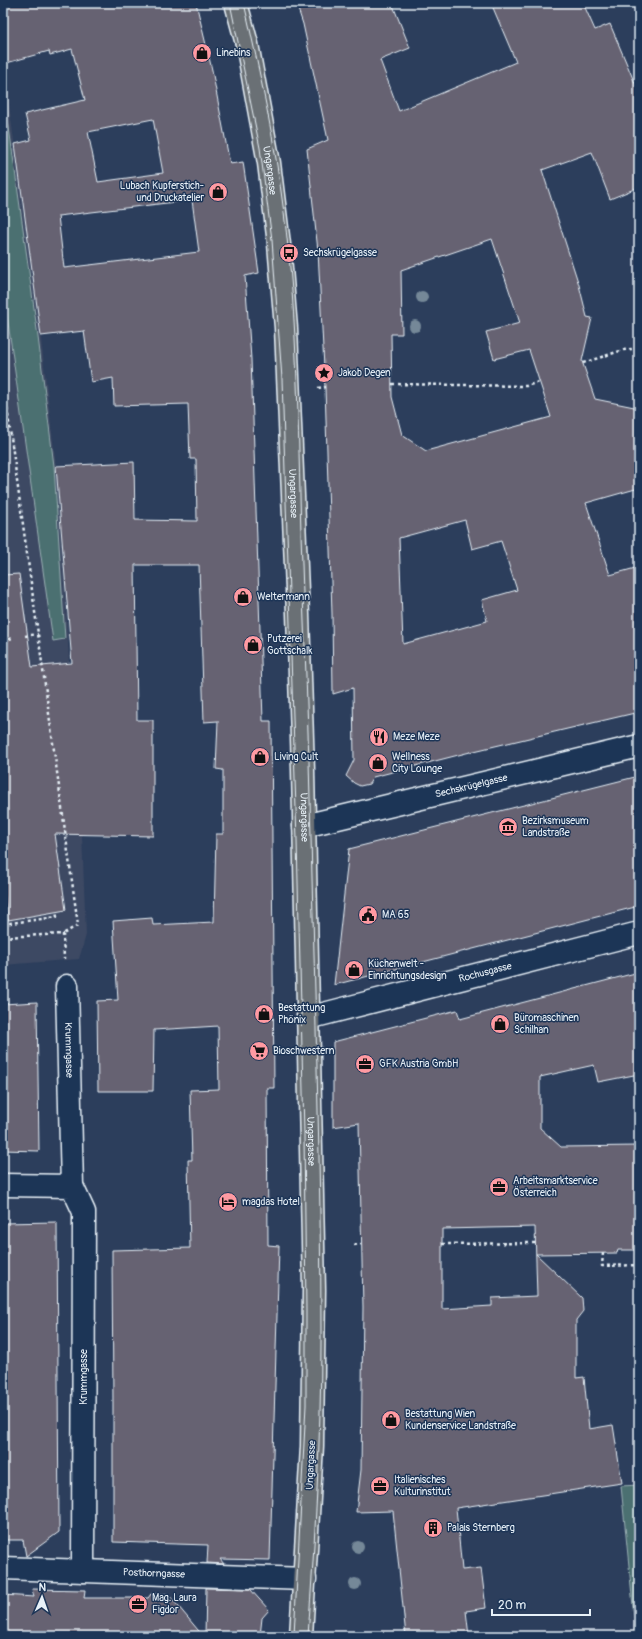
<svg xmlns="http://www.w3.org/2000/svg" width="642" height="1639" font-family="Pangolin,sans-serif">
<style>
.built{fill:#3d4963}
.green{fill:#4c6f71;stroke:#9ab0b4}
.building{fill:#666272;stroke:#e8f1f8;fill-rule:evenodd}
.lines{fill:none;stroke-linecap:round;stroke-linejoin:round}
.minor-casing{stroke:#e8f1f8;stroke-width:25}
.major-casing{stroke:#e8f1f8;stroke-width:25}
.path{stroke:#e8f1f8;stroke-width:2.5;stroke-dasharray:3 3;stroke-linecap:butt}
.minor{stroke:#1d3557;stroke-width:22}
.major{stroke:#6a7074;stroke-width:22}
.tram{stroke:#e8f1f8;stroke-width:1}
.tree{fill:#758898}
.labels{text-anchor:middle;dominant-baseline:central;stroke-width:3;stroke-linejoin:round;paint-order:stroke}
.poi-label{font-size:10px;fill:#e8f1f8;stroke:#1d3557;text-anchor:start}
.street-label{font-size:10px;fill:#e8f1f8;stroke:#1d3557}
</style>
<rect width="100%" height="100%" fill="#2c3e5c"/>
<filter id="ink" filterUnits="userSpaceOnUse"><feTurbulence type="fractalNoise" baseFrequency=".025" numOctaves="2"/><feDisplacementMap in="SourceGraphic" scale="8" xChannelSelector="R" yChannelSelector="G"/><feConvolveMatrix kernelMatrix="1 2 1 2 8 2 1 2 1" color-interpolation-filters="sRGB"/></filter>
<g filter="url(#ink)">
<path class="built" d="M3,62L37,305L56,466L64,560L72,720L82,836L86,935L79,959L3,965Z"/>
<path class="green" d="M3,84L38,337L54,466L65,639L53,641L3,287Z
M639,1485V1636H636L621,1486Z"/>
<path class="building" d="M3,3H196L212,70L230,164L243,162L259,273L245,276L251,359L263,721H271L274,1088H267L268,1245L279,1246L270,1560L220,1559L224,1564L207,1563L208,1545L113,1542V1404L112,1250L190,1248L188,1160H192L190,1090L219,1089L218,1026L154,1030L153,1091H98L97,1001L118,1000L113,921L152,918L153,925L214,922L216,834H223V770L216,769L218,721L204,722L199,565H135L137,720H153V836L55,834L66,910L8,920L3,884V575L19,574L32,667L72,663L56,466L134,462L135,520L197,521L196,459H190L188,404L114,406L113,378L91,382L84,331L41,336L15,144L31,140L25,114L85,100L72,49L50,55L49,51L3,64ZM153,119L163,173L98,182L88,132ZM192,200L199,252L64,268L58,216Z
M296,3H392L410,48L380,60L399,111L516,62L491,3H583L595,30L610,24L639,93V187L610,199L592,152L542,170L579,285L587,317L592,318L582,361L595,399L639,408V488L586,503L610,575L639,567V712L474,751L373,777L369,784L360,786L354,783L346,776L354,760L353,688L333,694L332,614L325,387L318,251L307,149L328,140L303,24ZM492,239L520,323L486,332L494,359L529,350L551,417L426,451L402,435L392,397L391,334H402L401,270ZM465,520L472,549L501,541L517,590L482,600L487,621L403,644L399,538Z
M639,776V906L334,985L349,849Z
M639,972V1074L598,1082L594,1065L540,1077V1128L561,1147L639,1146V1250H618L617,1253L536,1254L582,1298L583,1311L576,1320V1378L584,1377L589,1429L613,1425L622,1483L456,1508L462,1570L481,1568L486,1608L466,1611L469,1636H406L393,1511L356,1512L361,1470L363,1307L359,1123L333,1127V1042L457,1010L460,1019ZM535,1227L537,1296L492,1298V1306L442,1309V1229Z
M37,1002L39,1151L3,1150V1004Z
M57,1222L59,1532L26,1556L23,1540H3V1223Z
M206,1588L250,1589L269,1610L262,1618L260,1636H205Z
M32,1589L85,1590L84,1598H148L151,1594H168L203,1636H3V1595L34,1597Z"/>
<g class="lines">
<defs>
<g id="minor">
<path id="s1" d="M304,826L639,746"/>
<path id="s2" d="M67,986L72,1186"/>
<path id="s3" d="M308,1018L639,933"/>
<path d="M3,1185L72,1186L84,1212L83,1571"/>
<path id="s4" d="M3,1568L305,1579"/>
</g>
<g id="major">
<path id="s5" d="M236,3L247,44L269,163L279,244L286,328L298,614L303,770L314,1290L312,1446L301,1636"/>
</g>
</defs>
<use href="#minor" class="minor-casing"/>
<use href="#major" class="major-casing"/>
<path class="path" d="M583,363L623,350L639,348
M3,379L78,925L63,934
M392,384L526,386L539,382
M318,388L325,387
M25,636L38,634
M3,640L14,638
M3,924L57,917L56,912
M3,937L63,934L64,959
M442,1244L535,1243
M354,1245L361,1244
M603,1253L602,1266L639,1265"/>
<use href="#minor" class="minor"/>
<use href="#major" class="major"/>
<path class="tram" d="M230,3L260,148L272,240L282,379L297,840L304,1134L306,1310V1405L294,1636
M244,3C260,73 275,142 284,213C298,319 298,427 301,534C304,635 309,736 311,838C315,1005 321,1173 321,1340C321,1439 315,1537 308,1636"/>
</g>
<g class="tree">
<circle cx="422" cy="297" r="6"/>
<circle cx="415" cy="326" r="6"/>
<circle cx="358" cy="1547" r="6"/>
<circle cx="355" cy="1584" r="6"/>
</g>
</g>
<defs>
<symbol id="shop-disc" viewBox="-11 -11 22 22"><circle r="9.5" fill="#ff9aa2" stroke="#1d3557"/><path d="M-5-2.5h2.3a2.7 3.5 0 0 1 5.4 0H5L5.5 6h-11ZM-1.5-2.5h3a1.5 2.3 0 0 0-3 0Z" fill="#111"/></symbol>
<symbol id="bus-disc" viewBox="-11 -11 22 22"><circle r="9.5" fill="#ff9aa2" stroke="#1d3557"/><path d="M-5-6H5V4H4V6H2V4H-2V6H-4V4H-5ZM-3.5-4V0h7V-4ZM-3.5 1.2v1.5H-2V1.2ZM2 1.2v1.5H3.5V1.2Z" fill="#111"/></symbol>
<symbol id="sight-disc" viewBox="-11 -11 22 22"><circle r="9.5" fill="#ff9aa2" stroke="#1d3557"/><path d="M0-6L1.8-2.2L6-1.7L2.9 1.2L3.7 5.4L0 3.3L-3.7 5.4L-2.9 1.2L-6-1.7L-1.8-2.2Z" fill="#111"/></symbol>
<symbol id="restaurant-disc" viewBox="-11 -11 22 22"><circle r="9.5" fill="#ff9aa2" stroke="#1d3557"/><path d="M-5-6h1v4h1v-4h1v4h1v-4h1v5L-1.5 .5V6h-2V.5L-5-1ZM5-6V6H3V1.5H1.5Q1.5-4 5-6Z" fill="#111"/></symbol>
<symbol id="museum-disc" viewBox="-11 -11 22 22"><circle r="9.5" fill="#ff9aa2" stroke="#1d3557"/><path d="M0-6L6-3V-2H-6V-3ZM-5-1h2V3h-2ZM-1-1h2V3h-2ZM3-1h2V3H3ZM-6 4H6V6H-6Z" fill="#111"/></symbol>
<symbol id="civic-disc" viewBox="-11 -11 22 22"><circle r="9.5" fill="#ff9aa2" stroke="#1d3557"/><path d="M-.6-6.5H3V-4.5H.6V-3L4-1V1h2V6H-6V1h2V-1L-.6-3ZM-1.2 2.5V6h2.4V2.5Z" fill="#111"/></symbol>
<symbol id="supermarket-disc" viewBox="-11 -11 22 22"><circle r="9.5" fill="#ff9aa2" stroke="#1d3557"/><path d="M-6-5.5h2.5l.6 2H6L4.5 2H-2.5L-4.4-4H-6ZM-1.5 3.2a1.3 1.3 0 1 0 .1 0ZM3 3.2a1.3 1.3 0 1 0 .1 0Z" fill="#111"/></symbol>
<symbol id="office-disc" viewBox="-11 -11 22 22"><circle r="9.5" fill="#ff9aa2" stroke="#1d3557"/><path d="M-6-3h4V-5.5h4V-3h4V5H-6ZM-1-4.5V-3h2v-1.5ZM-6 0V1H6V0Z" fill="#111"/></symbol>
<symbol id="hotel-disc" viewBox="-11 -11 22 22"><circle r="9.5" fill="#ff9aa2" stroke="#1d3557"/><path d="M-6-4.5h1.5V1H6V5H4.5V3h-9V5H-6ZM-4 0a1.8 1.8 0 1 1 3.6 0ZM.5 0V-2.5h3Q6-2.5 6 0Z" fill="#111"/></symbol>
<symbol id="building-disc" viewBox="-11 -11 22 22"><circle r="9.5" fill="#ff9aa2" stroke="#1d3557"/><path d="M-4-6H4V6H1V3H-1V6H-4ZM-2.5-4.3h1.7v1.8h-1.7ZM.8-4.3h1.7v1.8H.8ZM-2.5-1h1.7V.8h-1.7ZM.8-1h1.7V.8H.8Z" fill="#111"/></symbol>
</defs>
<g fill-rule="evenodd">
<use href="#shop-disc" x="191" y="42" width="22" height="22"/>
<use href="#shop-disc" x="207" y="181" width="22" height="22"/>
<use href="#bus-disc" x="278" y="242" width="22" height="22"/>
<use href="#sight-disc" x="313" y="362" width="22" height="22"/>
<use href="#shop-disc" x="232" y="586" width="22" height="22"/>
<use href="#shop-disc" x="242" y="634" width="22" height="22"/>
<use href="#restaurant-disc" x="368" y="726" width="22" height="22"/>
<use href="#shop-disc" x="249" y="746" width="22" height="22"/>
<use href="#shop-disc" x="367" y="752" width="22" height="22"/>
<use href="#museum-disc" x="497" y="816" width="22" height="22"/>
<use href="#civic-disc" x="357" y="904" width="22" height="22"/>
<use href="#shop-disc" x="343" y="959" width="22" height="22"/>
<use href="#shop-disc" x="253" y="1003" width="22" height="22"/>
<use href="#shop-disc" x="489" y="1013" width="22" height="22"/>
<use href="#supermarket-disc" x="248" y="1040" width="22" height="22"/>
<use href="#office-disc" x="354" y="1053" width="22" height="22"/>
<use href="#office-disc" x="488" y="1176" width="22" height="22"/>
<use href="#hotel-disc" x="217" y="1191" width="22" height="22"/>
<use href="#shop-disc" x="380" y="1409" width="22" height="22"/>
<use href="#office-disc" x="369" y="1475" width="22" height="22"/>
<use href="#building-disc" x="422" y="1517" width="22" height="22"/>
<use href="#office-disc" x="127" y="1593" width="22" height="22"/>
</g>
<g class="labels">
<g class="poi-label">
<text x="216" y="53">Linebins</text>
<text x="204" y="186" text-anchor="end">Lubach Kupferstich-<tspan x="204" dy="12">und Druckatelier</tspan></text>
<text x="303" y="253">Sechskrügelgasse</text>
<text x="338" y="373">Jakob Degen</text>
<text x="257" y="597">Weltermann</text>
<text x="267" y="639">Putzerei<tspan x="267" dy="12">Gottschalk</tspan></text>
<text x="393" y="737">Meze Meze</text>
<text x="274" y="757">Living Cult</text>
<text x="392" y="757">Wellness<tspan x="392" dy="12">City Lounge</tspan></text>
<text x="522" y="821">Bezirksmuseum<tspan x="522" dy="12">Landstraße</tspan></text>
<text x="382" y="915">MA 65</text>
<text x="368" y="964">Küchenwelt -<tspan x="368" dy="12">Einrichtungsdesign</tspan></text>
<text x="278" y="1008">Bestattung<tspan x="278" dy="12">Phönix</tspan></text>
<text x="514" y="1018">Büromaschinen<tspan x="514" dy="12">Schilhan</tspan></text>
<text x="273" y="1051">Bioschwestern</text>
<text x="379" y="1064">GFK Austria GmbH</text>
<text x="513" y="1181">Arbeitsmarktservice<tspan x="513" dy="12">Österreich</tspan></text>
<text x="242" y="1202">magdas Hotel</text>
<text x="405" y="1414">Bestattung Wien<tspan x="405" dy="12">Kundenservice Landstraße</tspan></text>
<text x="394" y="1480">Italienisches<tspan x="394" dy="12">Kulturinstitut</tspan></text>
<text x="447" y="1528">Palais Sternberg</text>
<text x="152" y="1598">Mag. Laura<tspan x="152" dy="12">Figdor</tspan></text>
</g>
<g class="street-label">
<text stroke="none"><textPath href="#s5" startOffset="171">Ungargasse</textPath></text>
<text stroke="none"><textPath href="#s5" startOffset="495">Ungargasse</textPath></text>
<text stroke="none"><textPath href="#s1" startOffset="172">Sechskrügelgasse</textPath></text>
<text stroke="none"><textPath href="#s5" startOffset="819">Ungargasse</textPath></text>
<text stroke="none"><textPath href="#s3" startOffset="183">Rochusgasse</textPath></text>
<text stroke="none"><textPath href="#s2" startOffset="64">Krummgasse</textPath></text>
<text stroke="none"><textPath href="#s5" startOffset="1143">Ungargasse</textPath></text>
<text transform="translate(84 1377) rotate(-90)">Krummgasse</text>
<text transform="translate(311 1465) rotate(-87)">Ungargasse</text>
<text stroke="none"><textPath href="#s4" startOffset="151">Posthorngasse</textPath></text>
</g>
</g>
<rect width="642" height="1639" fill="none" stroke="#1d3557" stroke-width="16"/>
<rect x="8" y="8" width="626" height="1623" fill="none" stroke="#e8f1f8" stroke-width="1.5" filter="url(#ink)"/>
<g transform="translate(42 1597) rotate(2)" stroke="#1d3557" stroke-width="3" paint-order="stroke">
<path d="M0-3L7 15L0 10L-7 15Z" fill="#e8f1f8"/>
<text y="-6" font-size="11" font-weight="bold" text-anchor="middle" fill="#e8f1f8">N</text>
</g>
<path d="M492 1609v6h98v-6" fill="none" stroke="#e8f1f8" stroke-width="2"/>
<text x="498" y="1609" font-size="12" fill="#e8f1f8" stroke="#1d3557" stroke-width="3" paint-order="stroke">20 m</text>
</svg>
